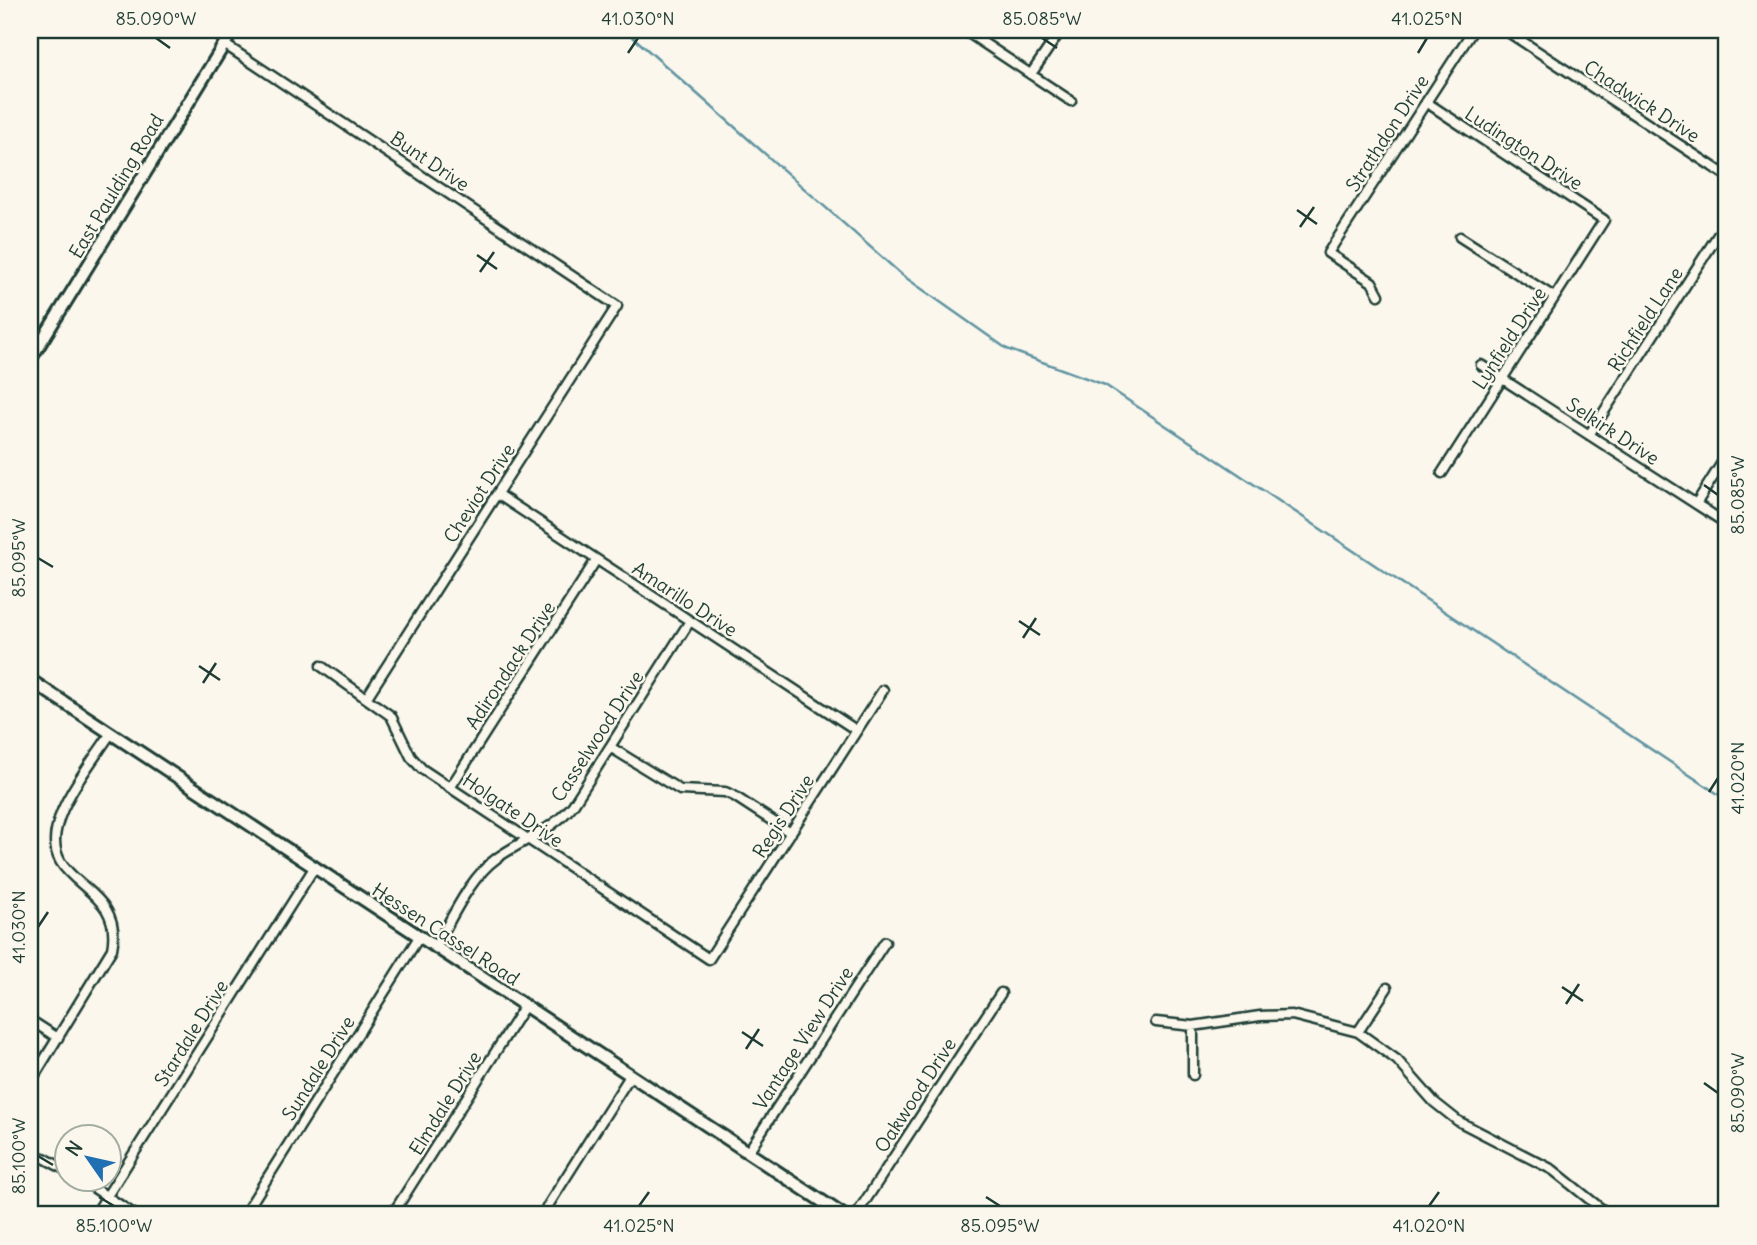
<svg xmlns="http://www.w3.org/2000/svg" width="1757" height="1245" font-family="Delius,sans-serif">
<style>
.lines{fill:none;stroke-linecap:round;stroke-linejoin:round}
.stream{stroke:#5e93a1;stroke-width:2.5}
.minor-casing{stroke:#1f3d34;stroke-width:13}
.major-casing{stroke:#1f3d34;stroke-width:16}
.minor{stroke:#fbf7ec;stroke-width:8}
.major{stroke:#fbf7ec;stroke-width:10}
.ticks{fill:none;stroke:#1f3d34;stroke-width:2.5}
.labels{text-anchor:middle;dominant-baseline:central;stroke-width:5;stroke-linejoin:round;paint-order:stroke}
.street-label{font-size:19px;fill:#1f3d34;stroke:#fbf7ec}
.neatline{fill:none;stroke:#1f3d34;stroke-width:2.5}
.ticks-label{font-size:18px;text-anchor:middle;fill:#1f3d34}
</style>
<rect width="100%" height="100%" fill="#fbf7ec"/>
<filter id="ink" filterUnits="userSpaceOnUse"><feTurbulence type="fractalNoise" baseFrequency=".0143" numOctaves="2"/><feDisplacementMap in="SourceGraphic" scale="14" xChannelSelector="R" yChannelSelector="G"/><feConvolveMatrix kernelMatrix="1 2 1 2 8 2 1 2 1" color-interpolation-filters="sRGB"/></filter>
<g filter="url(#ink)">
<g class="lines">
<path class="stream" d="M625,30L902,275L1007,349L1105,385L1727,800"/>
<defs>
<path id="minor" d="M964,30L1071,101
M1505,30L1727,176
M224,44L617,306L367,697
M1031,74L1061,30
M1426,102L1604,220L1442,473
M1460,237L1554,297
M1379,295L1372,282L1328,253L1473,30
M1481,365L1727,524
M1589,435L1727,221
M497,494L856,730
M1696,504L1727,455
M321,666L391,716L411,757L422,769L709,959L883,690
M610,747L680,790L725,792L734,796L791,833
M450,788L596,560
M435,947C452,919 469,878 497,858C524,839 552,831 573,805L690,621
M30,1020L58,1038
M1156,1022L1193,1026L1260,1016L1292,1015L1358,1032L1397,1060L1434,1102L1458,1121L1553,1170L1609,1215
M1358,1032L1387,988
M1193,1075V1026
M30,1083L112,949C125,882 41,888 57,826C64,796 94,759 111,733
M748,1152L885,942
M30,1155L44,1158L66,1170
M79,1178L135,1215
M95,1215L314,868
M244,1215L419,937
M392,1215L524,1007
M542,1215L630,1076
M856,1215L1001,993"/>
<path id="major" d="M30,360L233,30
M30,680L843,1215"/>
</defs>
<use href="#minor" class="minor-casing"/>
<use href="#major" class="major-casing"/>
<use href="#minor" class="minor"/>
<use href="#major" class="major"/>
</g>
</g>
<path class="ticks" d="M156,38L170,48M1042,38L1057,48M628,53L638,38M1418,53L1427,38M1297,210L1317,224M1300,227L1314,207M477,255L497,269M480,272L494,252M1704,485L1718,495M38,558L53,567M1019,621L1040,635M1023,638L1036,618M199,666L220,680M203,683L216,663M1709,792L1718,778M38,927L48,912M1562,987L1583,1001M1566,1004L1579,984M742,1032L763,1046M746,1049L759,1029M1704,1083L1718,1093M38,1156L53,1165M99,1197L114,1206M986,1197L1000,1206M639,1206L649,1192M1429,1206L1439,1192"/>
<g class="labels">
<g class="street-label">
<text transform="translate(1642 101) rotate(33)">Chadwick Drive</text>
<text transform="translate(1387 133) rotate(-57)">Strathdon Drive</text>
<text transform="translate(1524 148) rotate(33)">Ludington Drive</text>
<text transform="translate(430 161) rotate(34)">Bunt Drive</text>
<text transform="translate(116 186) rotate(-59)">East Paulding Road</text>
<text transform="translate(1645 319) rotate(-57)">Richfield Lane</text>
<text transform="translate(1509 338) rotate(-57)">Lynfield Drive</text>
<text transform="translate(1613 431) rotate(33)">Selkirk Drive</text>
<text transform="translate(479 493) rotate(-57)">Cheviot Drive</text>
<text transform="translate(685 599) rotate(33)">Amarillo Drive</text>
<text transform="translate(510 665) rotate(-57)">Adirondack Drive</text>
<text transform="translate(597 736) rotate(-57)">Casselwood Drive</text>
<text transform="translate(513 810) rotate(34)">Holgate Drive</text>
<text transform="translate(783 816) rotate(-57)">Regis Drive</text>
<text transform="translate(446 934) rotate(33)">Hessen Cassel Road</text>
<text transform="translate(191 1033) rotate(-58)">Stardale Drive</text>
<text transform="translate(803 1038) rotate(-57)">Vantage View Drive</text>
<text transform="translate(318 1068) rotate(-58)">Sundale Drive</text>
<text transform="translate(915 1095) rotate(-57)">Oakwood Drive</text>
<text transform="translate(445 1103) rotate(-58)">Elmdale Drive</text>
</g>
</g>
<rect width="1757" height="1245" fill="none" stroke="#fbf7ec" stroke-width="77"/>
<g transform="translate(88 1158) rotate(304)"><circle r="33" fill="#fbf7ec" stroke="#a3ada2" stroke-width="2"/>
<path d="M0-5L12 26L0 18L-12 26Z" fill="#1f6fb2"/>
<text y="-10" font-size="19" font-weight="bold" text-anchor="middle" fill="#1f3d34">N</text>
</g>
<rect x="38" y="38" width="1680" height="1168" class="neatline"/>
<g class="ticks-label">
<text x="156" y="25">85.090°W</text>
<text x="638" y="25">41.030°N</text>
<text x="1042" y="25">85.085°W</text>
<text x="1427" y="25">41.025°N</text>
<text transform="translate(1738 495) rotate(-90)" y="6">85.085°W</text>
<text transform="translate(19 558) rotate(-90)" y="6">85.095°W</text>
<text transform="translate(1738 778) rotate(-90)" y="6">41.020°N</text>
<text transform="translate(19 927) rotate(-90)" y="6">41.030°N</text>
<text transform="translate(1738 1093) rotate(-90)" y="6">85.090°W</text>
<text transform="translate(19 1156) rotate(-90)" y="6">85.100°W</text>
<text x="114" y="1232">85.100°W</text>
<text x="639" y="1232">41.025°N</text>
<text x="1000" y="1232">85.095°W</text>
<text x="1429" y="1232">41.020°N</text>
</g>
</svg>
